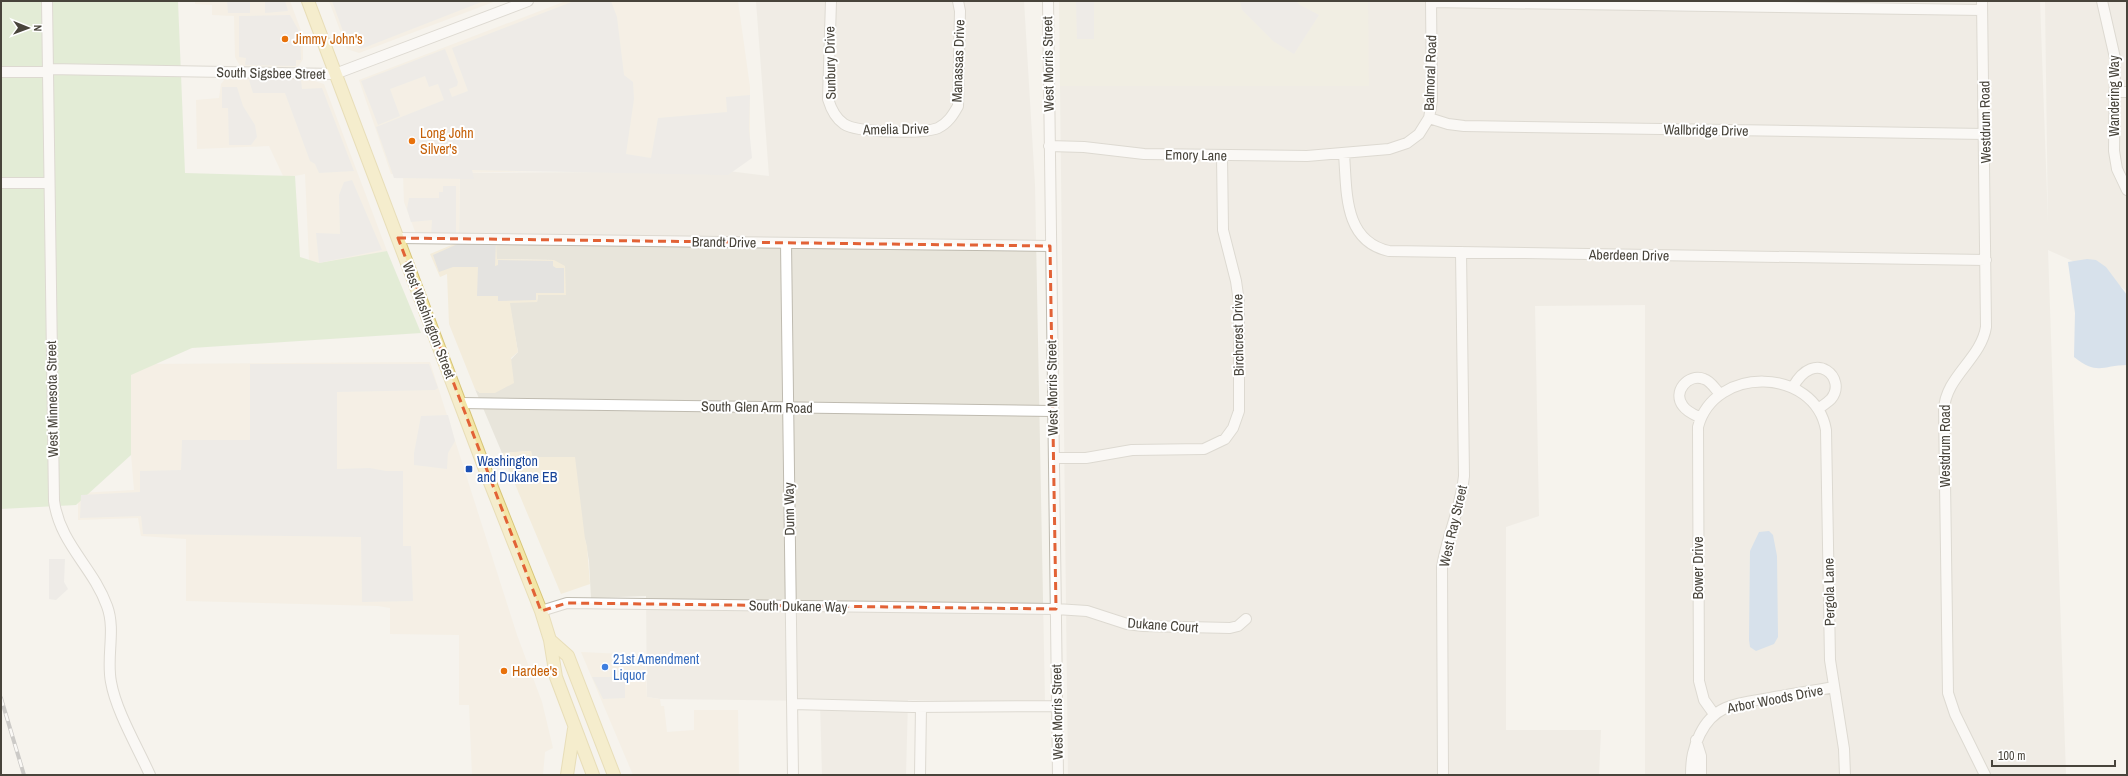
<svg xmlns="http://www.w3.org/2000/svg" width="2128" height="776" font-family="'Archivo Narrow',sans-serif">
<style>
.residential{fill:#e8e5db}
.commercial{fill:#f3ecdb}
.education{fill:#ece8d8}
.green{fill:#cde4bb}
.parking{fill:#e4e3e0}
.water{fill:#b1cce9}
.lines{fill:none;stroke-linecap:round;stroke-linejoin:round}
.minor-casing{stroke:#bfbbb0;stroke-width:12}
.major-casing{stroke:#d7c578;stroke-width:14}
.minor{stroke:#fff;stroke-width:10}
.major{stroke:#f3e6a7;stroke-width:12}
.rail-casing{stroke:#9a9a9a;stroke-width:4}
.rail{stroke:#fff;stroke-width:2.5;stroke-dasharray:8;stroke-linecap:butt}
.marked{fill:none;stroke:#e26236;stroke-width:3;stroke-dasharray:8 5;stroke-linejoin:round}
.food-dot{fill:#e8710a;stroke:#fff;stroke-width:1.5}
.transit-dot{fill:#1a4fb4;stroke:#fff;stroke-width:1.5}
.shop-dot{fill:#3f7fe0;stroke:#fff;stroke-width:1.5}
.labels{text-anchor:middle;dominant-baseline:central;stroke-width:4;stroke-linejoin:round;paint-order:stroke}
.food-label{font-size:14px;fill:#c56008;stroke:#fff;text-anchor:start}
.street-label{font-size:14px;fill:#48443b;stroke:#fff}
.transit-label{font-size:14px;fill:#164399;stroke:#fff;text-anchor:start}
.shop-label{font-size:14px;fill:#366cbe;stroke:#fff;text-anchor:start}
</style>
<rect width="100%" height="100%" fill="#f5f3ed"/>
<path class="residential" d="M756,1H1024L1035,185L1045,703L908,700L906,775H822L820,701L660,699L647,697L646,596L591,598L589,561L585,539L532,457L531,451L502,453L475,389L480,393L518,352L509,302H537L538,295L554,260L496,259L459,236L460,173L728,171L769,176Z
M1368,1H2040L2048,223L2045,1H2127V291L2120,286L2096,260L2075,262L2048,250L2066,775H1645V305L1535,306L1539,516L1506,527V730H1601L1599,775H1068L1060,86H1368Z"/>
<path class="commercial" d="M195,1H290L303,36V59L298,67L240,66L235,57L234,16L212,15V5L195,4Z
M329,1H496L359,53L347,49Z
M566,1H738L750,87V154L612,169L460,173L459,236L416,234L404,202L403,174H391L359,80Z
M302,77L324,84L387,251L318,266L309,260L305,174L284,178L269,146L197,149L196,100L219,98L221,84L225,79Z
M461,241H496L497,259L554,260L565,266L566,295H538L537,302L510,303L518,352L511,358L514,383L495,393H480L475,389L449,324L447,274L440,277L430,254Z
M430,362L517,635L542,702L553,748L545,752L543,775H472L469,705H459V635L390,634V608L378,606L186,601V539L141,536L138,518L78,520V493L134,490L130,442L131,375L140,364Z
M531,451L532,457H575L585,539L587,546L590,584L561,594L502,453Z
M581,652L645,655L647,697L660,699L661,706H664L667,732L694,730V710H738L739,775H633Z"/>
<path class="education" d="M1059,1H1368L1369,86H1060Z"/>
<path class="green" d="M1,1H178L185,173L295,176L300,257L319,263L387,251L421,333L192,348L131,375V455L76,505L1,509Z"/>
<path class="parking" d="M227,1H250V13H228Z
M265,1H285L288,11L265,13Z
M332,1H484L361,49L354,42L348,45Z
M574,1H611L617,17L624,75L633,82L634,99L626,154L651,158L658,118L727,112L726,97L750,95L749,129L752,158L728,175L472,170L474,179L394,178L376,127L444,100L438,84L429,87L425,76L390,89L400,116L378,125L361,81L445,49L458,82L457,86L449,89L452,97L468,91L452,48Z
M1076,1H1094V39H1077Z
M1240,1H1296L1300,5L1319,15L1294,54L1273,41L1242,10Z
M290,15L300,33L301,60H296V66L245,65L246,58L239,57V16Z
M249,80H301L302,89L322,88L354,171L319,173L315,164L310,161L285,93H253Z
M222,87H237L243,106L255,125L257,137L251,145H229L228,108H222Z
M352,180L382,250L319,263L316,233L340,234L339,195L344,182Z
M443,186H456V236H431L432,220L411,222L407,209L409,198H439V192H443Z
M462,242H496L495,266L498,265V260L553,261V266L556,268H564V293H536V300L498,301V296H477L478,267H453L439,272L433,255Z
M250,364H429L438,388L435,390L337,392V469L370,468L386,471H403V546H411L413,601L362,602L361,537L143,534L141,516L80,518L81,495L140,492V471L181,470L182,440H250Z
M448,415L455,441L448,453L447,469L414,465V453L421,416Z
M49,559H65L64,582L68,589L56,600L49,599Z
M592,677H625V698L603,699Z"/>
<path class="water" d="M2087,259L2096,260L2106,267L2127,295V365C2103,365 2098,376 2074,357L2075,313L2068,262Z
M1769,531L1773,535L1777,556L1778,637L1774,644L1756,651L1750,647L1749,640L1750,551L1759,532Z"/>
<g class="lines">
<defs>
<path id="minor" d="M47,1L54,501C60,544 93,567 107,606C116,630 106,657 111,682C116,711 138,748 150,775
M831,1L828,99C831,109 835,118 844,124C857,133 923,134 938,128C948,123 953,115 958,106L960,11L958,1
M1048,1L1058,775
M1982,1L1986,327C1981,359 1945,377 1944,410L1948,693L1955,714L1985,775
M2102,1L2115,58L2114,151L2117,169L2127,190
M1431,2L1982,10
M48,69L335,74L528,1
M1,72H48
M2114,92H2127
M1429,118L1448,124L1464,126L1985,134
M1049,146L1084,147L1144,154L1307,156L1389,149L1407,143L1419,134L1429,118L1432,101L1431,1
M1344,154C1347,191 1343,241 1389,251L1986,260
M1,183H49
M398,238L1050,246
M786,243L793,775
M1793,387C1815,347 1848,379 1831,399C1827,403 1822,406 1818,409
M461,403L1053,411
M1701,418C1695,415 1687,412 1683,406C1672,392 1688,373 1704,379C1711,381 1715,389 1720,394
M1054,458H1086L1132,450L1204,449L1225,439L1233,428L1239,411V302L1236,281L1223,230L1222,155
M541,611L567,603L1056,609L1087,611L1127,624L1143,626L1230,628L1238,626L1246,619
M792,704L913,707L1057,706
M1714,714L1704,700L1699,681L1698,427C1714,365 1815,367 1826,430L1830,660L1844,749L1845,775
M1696,740L1701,756V775
M920,775L921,707
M1443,775L1442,567C1447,536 1461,507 1464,476L1461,252
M1691,775C1691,759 1693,748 1700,734C1715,703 1740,703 1770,698C1791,694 1812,691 1834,687"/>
<path id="major" d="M308,1L489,480L541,611L550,640L556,677L593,775
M550,640L568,656L614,775
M567,775L574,729"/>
</defs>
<use href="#minor" class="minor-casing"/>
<use href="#major" class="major-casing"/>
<use href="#minor" class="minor"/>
<use href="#major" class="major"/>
<defs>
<path id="rail" d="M1,698L24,775"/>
</defs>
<use href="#rail" class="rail-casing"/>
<use href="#rail" class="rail"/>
</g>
<path d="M0 0H2128V776H0ZM398,238L1050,246L1056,609L567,603L541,611Z" fill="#f5f3ed" fill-opacity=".55" fill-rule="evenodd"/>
<path class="marked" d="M398,238L1050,246L1056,609L567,603L541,611Z"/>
<g class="food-dot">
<circle cx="285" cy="39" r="4"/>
<circle cx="412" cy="141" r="4"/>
<circle cx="504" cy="671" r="4"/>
</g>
<rect class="transit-dot" x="465" y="465" width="8" height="8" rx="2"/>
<circle class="shop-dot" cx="605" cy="667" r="4"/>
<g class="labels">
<g class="food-label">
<text x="293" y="39">Jimmy John's</text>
<text x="420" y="133">Long John<tspan x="420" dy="16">Silver's</tspan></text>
<text x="512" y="671">Hardee's</text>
</g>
<g class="street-label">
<text transform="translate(958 61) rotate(-88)">Manassas Drive</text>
<text transform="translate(830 63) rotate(-91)">Sunbury Drive</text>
<text transform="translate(1048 64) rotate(-91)">West Morris Street</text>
<text transform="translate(271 73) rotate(1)">South Sigsbee Street</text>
<text transform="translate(1430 73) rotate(-88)">Balmoral Road</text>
<text transform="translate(2114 96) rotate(-90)">Wandering Way</text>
<text transform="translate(1985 122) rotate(-91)">Westdrum Road</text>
<text transform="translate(896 129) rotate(-1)">Amelia Drive</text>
<text transform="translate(1706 130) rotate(1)">Wallbridge Drive</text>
<text transform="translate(1196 155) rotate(1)">Emory Lane</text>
<text transform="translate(724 242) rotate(1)">Brandt Drive</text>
<text transform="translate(1629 255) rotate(1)">Aberdeen Drive</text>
<text transform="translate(429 320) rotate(69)">West Washington Street</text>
<text transform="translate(1238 335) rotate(-91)">Birchcrest Drive</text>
<text transform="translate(1052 388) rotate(-91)">West Morris Street</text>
<text transform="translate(52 399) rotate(-91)">West Minnesota Street</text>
<text transform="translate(757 407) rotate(1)">South Glen Arm Road</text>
<text transform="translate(1945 446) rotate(-90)">Westdrum Road</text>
<text transform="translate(789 509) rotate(-91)">Dunn Way</text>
<text transform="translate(1453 526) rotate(-77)">West Ray Street</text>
<text transform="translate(1698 568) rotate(-90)">Bower Drive</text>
<text transform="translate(1829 592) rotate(-91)">Pergola Lane</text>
<text transform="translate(798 606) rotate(1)">South Dukane Way</text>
<text transform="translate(1163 625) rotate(4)">Dukane Court</text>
<text transform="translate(1775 699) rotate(-11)">Arbor Woods Drive</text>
<text transform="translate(1057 712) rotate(-91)">West Morris Street</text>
</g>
<g class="transit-label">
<text x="477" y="461">Washington<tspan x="477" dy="16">and Dukane EB</tspan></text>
</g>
<g class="shop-label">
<text x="613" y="659">21st Amendment<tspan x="613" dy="16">Liquor</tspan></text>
</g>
</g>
<rect width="2128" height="776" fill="none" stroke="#48443b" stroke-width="4"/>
<g transform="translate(28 28) rotate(91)" stroke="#ffffff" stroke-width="3" paint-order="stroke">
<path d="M0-3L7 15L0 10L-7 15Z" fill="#48443b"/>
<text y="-6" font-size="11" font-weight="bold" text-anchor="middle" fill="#48443b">N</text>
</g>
<path d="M1992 760v6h123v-6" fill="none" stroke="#48443b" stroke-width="2"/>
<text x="1998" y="760" font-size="12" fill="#48443b" stroke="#ffffff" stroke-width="3" paint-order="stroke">100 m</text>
</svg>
